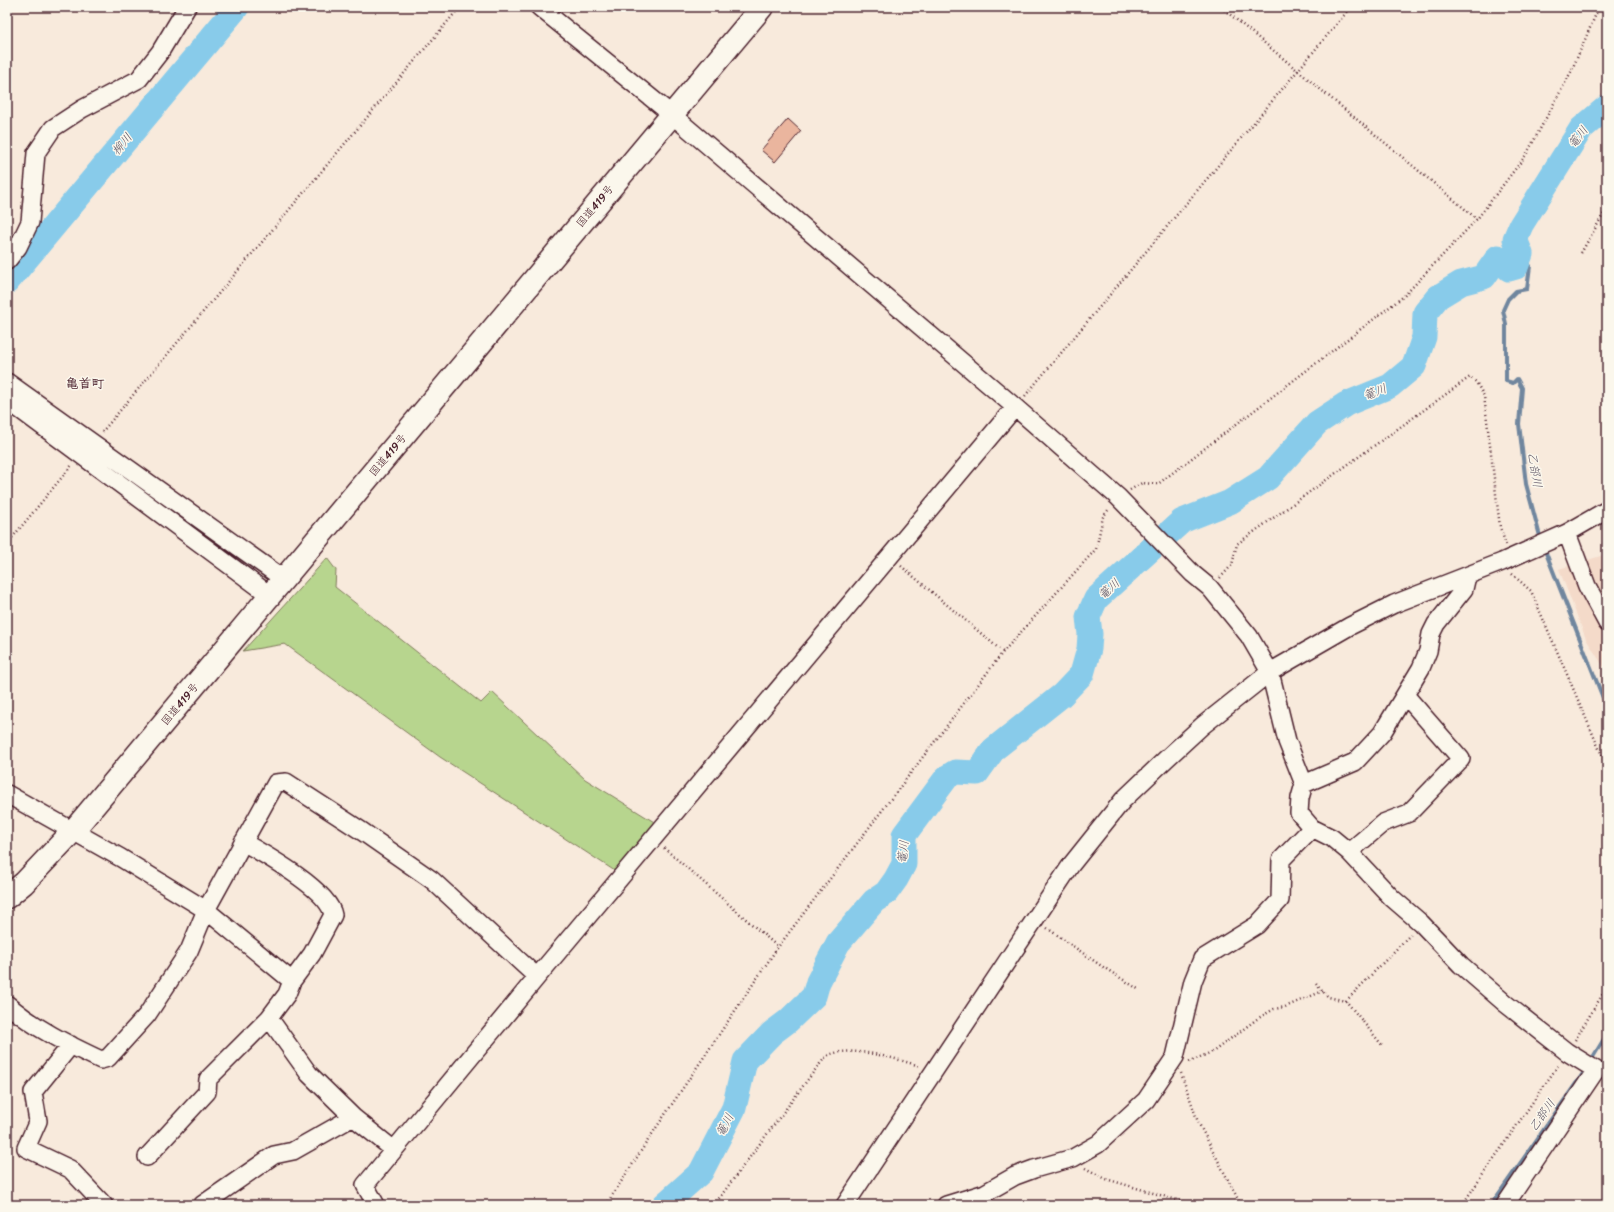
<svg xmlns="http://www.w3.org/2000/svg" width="1614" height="1212" font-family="Sriracha,'Klee One',sans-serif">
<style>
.built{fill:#f4dac9}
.green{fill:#b7d58e;stroke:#807a5c}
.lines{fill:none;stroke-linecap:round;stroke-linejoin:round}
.stream{stroke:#6f869e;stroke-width:4}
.river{stroke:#88cbea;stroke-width:25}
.building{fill:#eab59e;stroke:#4a1f2b}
.minor-casing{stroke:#4a1f2b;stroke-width:20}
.highway-casing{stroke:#4a1f2b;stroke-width:25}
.path{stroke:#4a1f2b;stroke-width:2.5;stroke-dasharray:1 3;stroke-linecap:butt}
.minor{stroke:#fbf7ec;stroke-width:17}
.highway{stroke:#fbf7ec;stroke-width:22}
.labels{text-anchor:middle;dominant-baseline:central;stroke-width:3;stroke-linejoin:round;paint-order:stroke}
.street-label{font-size:11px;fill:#4a1f2b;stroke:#fbf7ec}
.water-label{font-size:12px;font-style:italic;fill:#5d5364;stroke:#fbf7ec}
.quarter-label{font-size:13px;font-weight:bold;fill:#4a1f2b;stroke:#fbf7ec}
</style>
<rect width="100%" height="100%" fill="#f8eadc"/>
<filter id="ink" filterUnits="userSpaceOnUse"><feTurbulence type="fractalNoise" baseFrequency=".025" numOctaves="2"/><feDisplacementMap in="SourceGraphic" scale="8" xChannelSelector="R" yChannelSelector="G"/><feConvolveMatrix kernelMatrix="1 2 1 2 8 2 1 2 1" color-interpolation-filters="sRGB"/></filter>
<g filter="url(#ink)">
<path class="built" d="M1607,554V672L1586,639L1559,569Z"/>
<path class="green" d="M327,558L336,570L335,587L481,703L492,692L585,779L659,825L618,873L440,757L285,644L243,651Z"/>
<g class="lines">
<path class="stream" d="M1521,254L1530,266L1527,289L1516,291L1508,299L1503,310L1506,324V381L1513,383L1517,379L1522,388L1519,424L1526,484L1541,540
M1544,548L1607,708
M1590,1062L1607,1034
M1491,1205L1587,1068"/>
<path class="river" d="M7,282L237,7
M664,1205L701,1172L734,1108L745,1061L772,1033L788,1021L814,996L818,982L838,943L874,901L886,893L896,879L904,864V835L947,777L955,772L977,773L994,749L1062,695L1082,674L1089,649L1090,634L1088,617L1096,599L1108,588L1182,521L1230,502L1268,478L1317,423L1346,404L1390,386L1414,366L1424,337L1425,313L1438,297L1461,283L1484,277L1498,257L1509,269L1516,267L1521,254L1515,239L1521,225L1581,129L1607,107"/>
</g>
<path class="building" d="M788,119L801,131L775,162L761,150Z"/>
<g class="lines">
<defs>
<path id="minor" d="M539,7L671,114L1015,407L1118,497L1193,574L1210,588L1249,636L1270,672L1287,741L1304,784L1300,798L1299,813L1312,828L1332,838L1349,852L1392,898L1421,923L1461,965L1506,1004L1567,1052L1596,1070L1505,1205
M7,261L18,247L30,222L36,153L53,128L82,109L139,79L160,52L187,7
M7,382L285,580
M7,400L271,596
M1567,533L1587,586L1607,623
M1304,784L1355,762L1382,733L1421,668L1428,651L1431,634L1436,624L1464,589L1467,576
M7,794L121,858L206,910L292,981
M1349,852L1383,823L1409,813L1461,759L1406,696
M7,1004C34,1028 69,1045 101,1060L108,1058L147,1015L189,951L206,910L276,783L286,782L363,832L432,880L537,977
M269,1018L309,1074L353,1117
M71,1045L33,1092L38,1121L26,1148L70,1169L104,1205
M147,1157L207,1092L208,1079L269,1018L287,994L292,981L312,954L333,915C329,890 264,854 243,842
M202,1205L274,1155L293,1151L353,1117L394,1150
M376,1205L365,1185L537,977L1015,407
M845,1205L1071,865L1123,800L1166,759L1202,726L1270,672L1350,626L1394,604L1502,562L1567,533L1607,510
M946,1205L985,1193L1015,1176L1034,1169L1073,1158L1098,1144L1146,1100L1175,1057L1193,981L1202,959L1257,925L1280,900L1281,860L1312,828"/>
<path id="highway" d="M7,897L24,883L73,831L762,7"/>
</defs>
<use href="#minor" class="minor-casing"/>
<use href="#highway" class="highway-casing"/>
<path class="path" d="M1221,7L1477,219
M1581,253L1607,208
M1025,396L1351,7
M102,432L460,7
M1130,490L1142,483L1158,484L1404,296L1477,219L1526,155L1571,72L1599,7
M7,544L72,465
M901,566L1003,652
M1512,574L1531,591L1607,767
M1220,578L1232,565L1237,544L1470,377L1476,382L1484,396L1500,527L1506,545
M664,848L778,947
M1047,928L1100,965L1138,989
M1316,983L1328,997L1346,1001L1382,1045
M1346,1001L1411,934
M1575,1040L1607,987
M1189,1062L1214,1051L1257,1019L1274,1009L1285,1007L1323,991
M1181,1073L1198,1122L1241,1205
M1085,1168L1106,1179L1194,1205
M1525,1200L1530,1205
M606,1205L654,1131L778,947L1003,652L1096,549L1103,517L1109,509
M714,1205L818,1066C821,1063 826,1055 831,1054C856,1046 896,1059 920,1066
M1462,1205L1559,1064"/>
<use href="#minor" class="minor"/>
<use href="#highway" class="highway"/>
</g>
</g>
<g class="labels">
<g class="street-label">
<text transform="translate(595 206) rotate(-50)">国道419号</text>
<text transform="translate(388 455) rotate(-50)">国道419号</text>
<text transform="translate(180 704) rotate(-50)">国道419号</text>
</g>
<g class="water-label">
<text transform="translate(1578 137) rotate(-53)">篭川</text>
<text transform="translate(122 144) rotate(-50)">柳川</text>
<text transform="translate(1375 392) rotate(-22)">篭川</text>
<text transform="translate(1535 470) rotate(81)">乙部川</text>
<text transform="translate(1109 589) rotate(-43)">篭川</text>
<text transform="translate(903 852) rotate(-84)">篭川</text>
<text transform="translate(1542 1115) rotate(-55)">乙部川</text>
<text transform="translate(725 1125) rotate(-63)">篭川</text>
</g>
<g class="quarter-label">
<text x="85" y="383">亀首町</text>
</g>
</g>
<rect width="1614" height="1212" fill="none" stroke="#fbf7ec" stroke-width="24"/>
<rect x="12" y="12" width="1590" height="1188" fill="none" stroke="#4a1f2b" stroke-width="1.5" filter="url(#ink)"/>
</svg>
